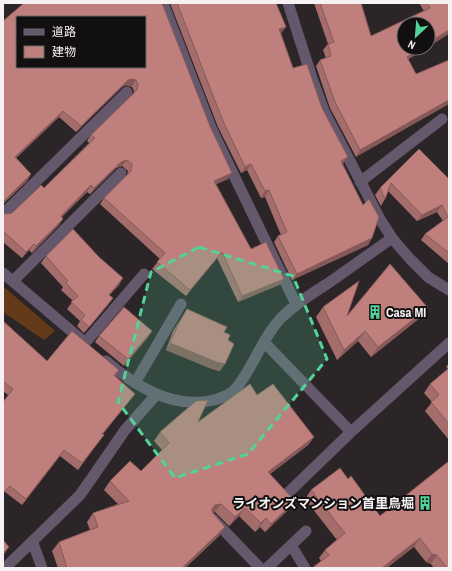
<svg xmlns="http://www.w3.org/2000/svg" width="452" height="571" font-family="'Archivo Narrow','Noto Sans JP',sans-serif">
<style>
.green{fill:#643a19}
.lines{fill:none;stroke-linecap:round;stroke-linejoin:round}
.minor{stroke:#65586d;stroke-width:11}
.wall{fill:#a46d6c}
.shaded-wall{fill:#865958}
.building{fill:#bf7f7d;stroke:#865958;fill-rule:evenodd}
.marked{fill:#52d397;fill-opacity:0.2;stroke:#52d397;stroke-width:3;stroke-dasharray:8 5;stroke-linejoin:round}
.labels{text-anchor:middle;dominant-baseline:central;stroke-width:4;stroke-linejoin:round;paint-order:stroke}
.poi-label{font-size:13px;font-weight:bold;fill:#f6f2f4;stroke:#120f10;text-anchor:start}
</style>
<rect width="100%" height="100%" fill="#2b2528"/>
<path class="green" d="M3,286L55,331L44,340L3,312Z"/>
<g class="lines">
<path class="minor" d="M163,3L212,130L296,304
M288,3L313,81L324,111L380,219L392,238L410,259L428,277L449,290
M360,182L442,119
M3,214L127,92
M3,273L83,341
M13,281L121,173
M264,342L351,432L449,343
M85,343L144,274
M106,361C136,387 174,410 214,400C223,397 231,395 237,387C254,366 262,338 281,318C296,303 313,293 330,282C351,267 372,252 392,238
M135,383L181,304
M289,492L351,432
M213,519L260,568
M33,543L42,568
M291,545L305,568
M5,568L80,495L125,430L156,395
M267,568L306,531"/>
</g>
<path class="wall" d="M162,3L228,179L216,184L251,249L284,279L279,285L238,302L217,258L186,296L152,269L160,259L100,204L104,198L127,175L128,171L122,166L116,168L90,194L87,192L62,217L59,225L32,253L29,250L22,258L3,242V213L6,214L12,213L44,188L89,143L87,141L91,135L133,94L134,91L132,87L126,85L122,87L76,132L59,117L16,158L31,174L27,181L3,204V21Z
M170,3H276L286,27L281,33L293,68L322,108L348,157L342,164L372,238L368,245L292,280L274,242L278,236L281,235L265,197L261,198L247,170L241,173L218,127Z
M314,3H361L371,36L424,11L419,3H449L404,48H427L408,59L416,74L356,157L330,108L316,66L320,60L326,58L323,50L328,44Z
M419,149L449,179V264L421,240L425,234L443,221L437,212L417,221L388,191L385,199L381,206L375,195L380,188Z
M46,256L119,285L109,295L113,298L108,305L84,333L77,326L80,321L67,309L73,301L61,290L63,287L41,263Z
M323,307L347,316L428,308L421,317L371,357L358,341L337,360L316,317Z
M187,309L224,332L228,340L220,371L212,369L166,350L173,331Z
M3,321L47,361L119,370L115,376L130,400L103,434L104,435L78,470L60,456L22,505L5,492L8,395L3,391Z
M152,331L148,337L124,366L95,342L99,336Z
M449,363V440L425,411L432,402L424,393L430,384L448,369L446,367Z
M257,395L314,437L308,445L270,474L289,509L265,532L260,527L255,532L239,516L229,526L215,512L213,513L219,536L185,568H58L52,551L59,542L90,530L87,522L93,513L118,504L104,490L110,481L141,471L162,450L154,441L160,432L198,422Z
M449,461V568H434L431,564L426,562L414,547L321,561L319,558L325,550L337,540L305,499L311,490L348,479L380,516Z"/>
<path class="shaded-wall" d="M286,27L281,33L275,35L279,29Z
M449,30V34L428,47V43Z
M421,48H427L402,63L407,57Z
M130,79L136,80L132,87L126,85L122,87L76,132L81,126L127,81Z
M449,100V104L356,157L360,150Z
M63,111L59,117L11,163L15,157Z
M348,157L343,164L336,168L341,161Z
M127,160L122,166L116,168L90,194L94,188L121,162Z
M251,164L247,170L241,173L245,167Z
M232,173L228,179L210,187L214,181Z
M31,174L27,181L3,204V202Z
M91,185L87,192L56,222L61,216Z
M269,190L265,197L261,198L265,191Z
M442,205L437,212L417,221L422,215Z
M63,219L59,225L32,253L36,246Z
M372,238L368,245L292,280L297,274Z
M34,244L29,250L22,258L26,252Z
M222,252L217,258L186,296L190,290Z
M123,278L119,285L104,301L109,295Z
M284,279L279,285L238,302L242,296Z
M113,298L108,305L84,333L89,327Z
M428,308L421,317L371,357L378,347Z
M152,331L148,337L124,366L128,359Z
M365,331L358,341L337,360L344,350Z
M170,343L225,364L220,371L212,369L166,350Z
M135,394L130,400L98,440L102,434Z
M314,437L308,445L262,480L268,472Z
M64,450L60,456L22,505L26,499Z
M295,501L289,509L265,532L271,524Z
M221,504L215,512L208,514L215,505Z
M245,508L239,516L229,526L235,517Z
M266,518L260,527L255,532L261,523Z
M225,527L219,536L185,568H182Z
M420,538L414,547L387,568H382Z
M9,547L5,553L3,555V553Z
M432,554L437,555L431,564L426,562Z"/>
<path class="building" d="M24,3H162L210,126L232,173L214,181L251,249L266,242L284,279L242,296L222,252L190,290L157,262L165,253L104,198L131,171L132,164L127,160L121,162L94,188L91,185L61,216L63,219L36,246L34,244L26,252L3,231V213L6,214L12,213L41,185L44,188L95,138L91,135L137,90L138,84L136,80L130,79L127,81L81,126L63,111L15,157L31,174L3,202V21ZM17,17H145V67H17Z
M177,3H276L286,27L279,29L293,68L307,64L322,108L348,157L341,161L363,205L369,199L379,217L372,238L297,274L278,236L287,232L269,190L265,191L251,164L245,167L223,121Z
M320,3H361L371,36L430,8L427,3H449V30L428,43V24H404V48H421L407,57L416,74L449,60V100L360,150L335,102L320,60L331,56L328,44L334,42Z
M419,149L449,179V253L425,234L448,217L442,205L422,215L391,183L385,199L380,188Z
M73,229L99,257L123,278L109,295L113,298L89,327L81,320L85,315L71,302L78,296L66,283L68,281L46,256Z
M390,264L428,308L378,347L365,331L344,350L323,307L359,281L347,316Z
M124,307L152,331L128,359L99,336Z
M187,309L227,327L224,332L230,335L228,340L234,344L225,364L216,362L170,343L178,325Z
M3,321L47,361L72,331L119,370L114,375L135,394L102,434L104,435L82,463L64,450L26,499L10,486L3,493V402L13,389L3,381Z
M449,368V424L431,402L439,395L430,384Z
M250,384L257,395L273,384L314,437L268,472L295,501L271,524L266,518L261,523L245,508L235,517L221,504L215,505L212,509V512L225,527L182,568H67L59,542L98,527L93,513L129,501L110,481L130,461L141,471L169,443L160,432L196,401L208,400L198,422Z
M449,461V568H447L437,555L432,554L420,538L382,568H312L329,555L325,550L345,533L311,490L340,468L348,479L351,476L380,516Z
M3,540L9,547L3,553Z"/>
<path class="marked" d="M199,247L293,276L327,359L248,454L175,478L118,402L151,272Z"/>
<defs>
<symbol id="building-bare" viewBox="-9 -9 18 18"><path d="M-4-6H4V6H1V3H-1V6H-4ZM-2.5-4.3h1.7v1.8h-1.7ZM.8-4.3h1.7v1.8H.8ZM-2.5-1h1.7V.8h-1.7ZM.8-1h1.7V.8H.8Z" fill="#52d397" stroke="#120f10" stroke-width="2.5" paint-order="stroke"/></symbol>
</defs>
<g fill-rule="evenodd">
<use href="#building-bare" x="365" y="302" width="20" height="20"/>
<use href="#building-bare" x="415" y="493" width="20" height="20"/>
</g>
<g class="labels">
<g class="poi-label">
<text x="386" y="312">Casa MI</text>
<text x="414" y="503" text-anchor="end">ライオンズマンション首里鳥堀</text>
</g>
</g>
<rect width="452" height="571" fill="none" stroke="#f6f2f4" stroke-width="8"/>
<rect x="16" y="16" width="130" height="52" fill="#120f10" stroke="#6d6a6b"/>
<rect x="24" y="29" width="20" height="6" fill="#65586d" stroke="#6d6a6b"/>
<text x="52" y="36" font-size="12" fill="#f6f2f4">道路</text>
<rect x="24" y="46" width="20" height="12" fill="#bf7f7d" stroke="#6d6a6b"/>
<text x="52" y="56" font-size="12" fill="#f6f2f4">建物</text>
<g transform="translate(416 36) rotate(206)"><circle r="19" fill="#120f10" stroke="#6d6a6b"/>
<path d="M0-3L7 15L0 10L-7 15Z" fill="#52d397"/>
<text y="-6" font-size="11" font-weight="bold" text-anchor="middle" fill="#f6f2f4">N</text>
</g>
</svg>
